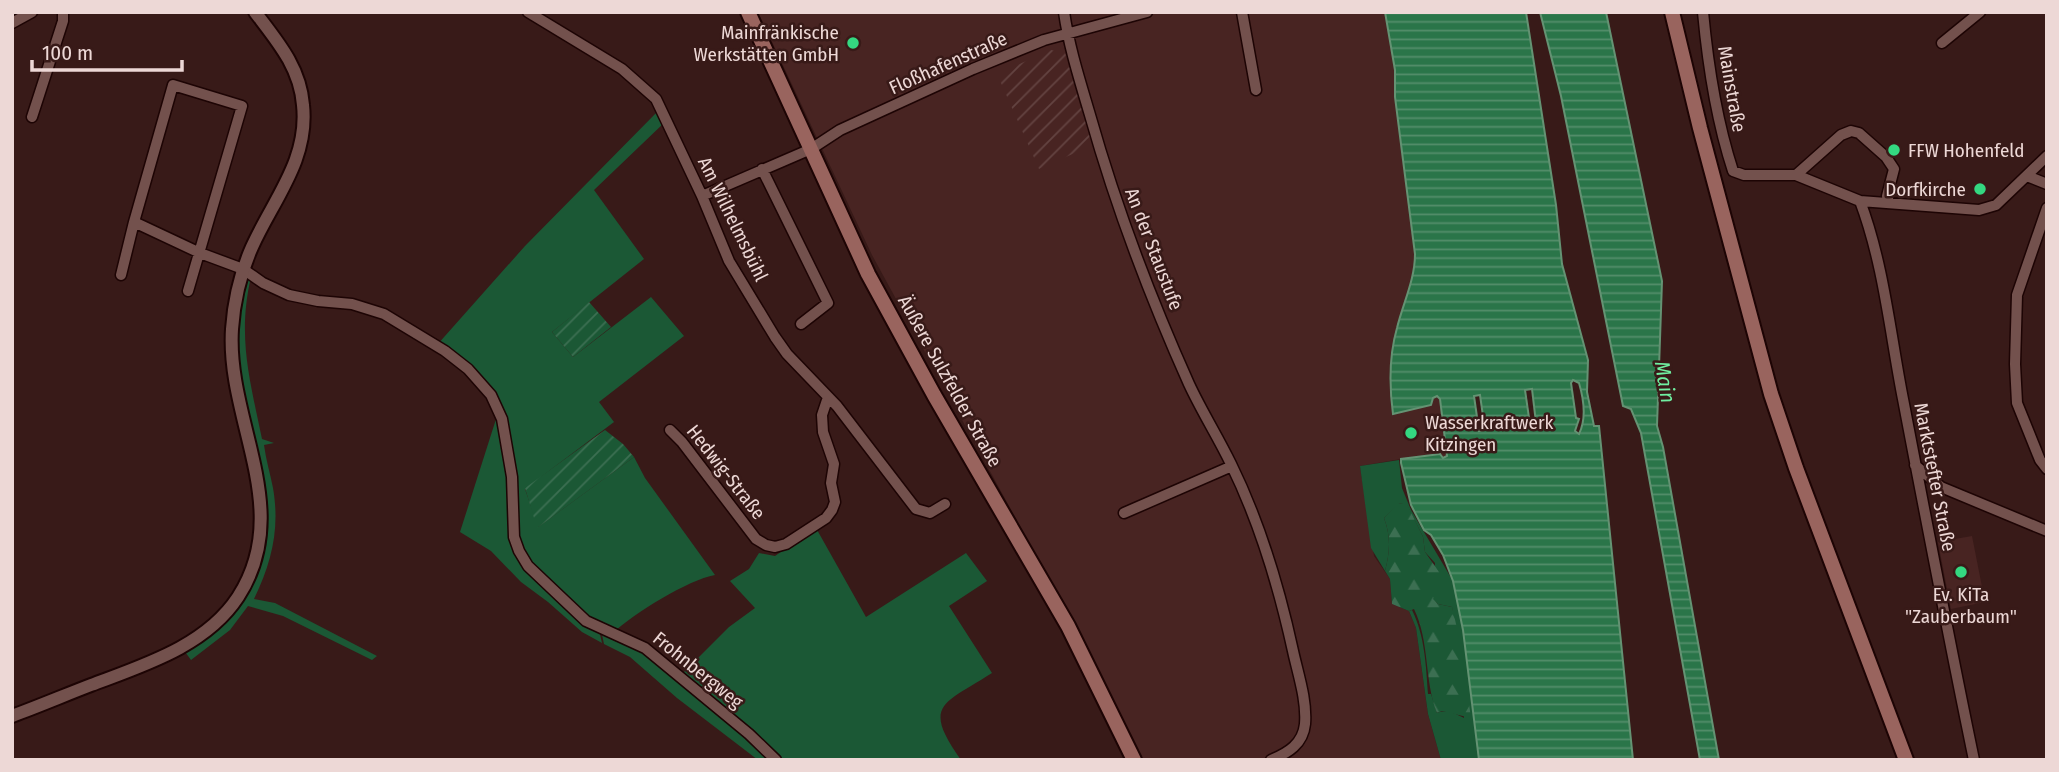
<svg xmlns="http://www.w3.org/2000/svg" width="2059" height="772" font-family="'Fira Sans Condensed',sans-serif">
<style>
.built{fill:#482422}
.industrial{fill:url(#industrial-furrows)}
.grass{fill:#1b5835}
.forest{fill:url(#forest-firs)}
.garden{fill:url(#garden-furrows)}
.water{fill:url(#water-rules);stroke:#649373;stroke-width:2;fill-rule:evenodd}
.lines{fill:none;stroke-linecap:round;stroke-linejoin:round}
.minor-casing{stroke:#1d0404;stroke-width:13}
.tertiary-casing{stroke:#1d0404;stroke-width:16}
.secondary-casing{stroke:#1d0404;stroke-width:18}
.minor{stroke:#73514d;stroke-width:10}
.tertiary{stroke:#73514d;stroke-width:12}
.secondary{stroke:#99645e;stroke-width:14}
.poi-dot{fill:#34d881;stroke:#381a18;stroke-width:2.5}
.labels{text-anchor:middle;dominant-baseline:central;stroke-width:5;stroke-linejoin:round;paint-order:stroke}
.poi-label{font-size:19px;fill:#edd8d6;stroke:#381a18;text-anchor:end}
.street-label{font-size:19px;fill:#edd8d6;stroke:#381a18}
.water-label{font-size:21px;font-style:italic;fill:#70efa1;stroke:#381a18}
</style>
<defs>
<pattern id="industrial-furrows" width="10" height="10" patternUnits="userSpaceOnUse" patternTransform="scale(1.75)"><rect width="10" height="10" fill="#482422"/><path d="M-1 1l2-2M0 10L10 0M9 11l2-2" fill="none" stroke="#634341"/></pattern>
<pattern id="forest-firs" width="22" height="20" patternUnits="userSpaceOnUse" patternTransform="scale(1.75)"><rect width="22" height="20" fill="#1b5835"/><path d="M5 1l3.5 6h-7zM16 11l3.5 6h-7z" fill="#3c6f52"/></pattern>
<pattern id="garden-furrows" width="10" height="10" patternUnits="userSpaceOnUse" patternTransform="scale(1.75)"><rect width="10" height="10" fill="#1b5835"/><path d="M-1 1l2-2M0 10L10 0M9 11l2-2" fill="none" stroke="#3c6f52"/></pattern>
<pattern id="water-rules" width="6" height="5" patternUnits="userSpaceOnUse" patternTransform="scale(1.75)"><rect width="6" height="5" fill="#2a7549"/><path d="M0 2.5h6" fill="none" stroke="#548e6b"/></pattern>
</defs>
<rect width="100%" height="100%" fill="#381a18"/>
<path class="built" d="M758,12H1389L1450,459H1401L1360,466L1374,556L1390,579L1392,604L1409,611L1416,628L1428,714L1441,760H1134L1044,570L872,255Z
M1972,536L1985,602L1951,609L1938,542Z"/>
<path class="industrial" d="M1051,50L1065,53L1095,144L1039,169L997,74Z"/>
<path class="grass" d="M659,110L665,122L594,190L644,259L552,332L573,357L651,297L684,336L599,402L614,422L525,489L538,527L634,457L645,478L715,575C688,580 634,613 613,633L586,621L552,587V590L583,621L599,630L602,643L582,632L548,602L521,582L491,551L460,532L497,416L487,396L475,384H478L477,380C502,405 506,437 510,471C511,479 510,490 513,497C514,483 512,468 510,454C503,399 480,375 437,345L525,246Z
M244,273L251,277C237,337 250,380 262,439L274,443L264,445C266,460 270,473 273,488C280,528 272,562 254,599L275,603L377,656L372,660L283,616L248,606L230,630L191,660L183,649L227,616L264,536L235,355Z
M1399,460L1402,488L1411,510L1453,581L1463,630L1479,760H1441L1428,714L1416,628L1409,611L1412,610C1425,636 1426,666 1428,694H1431L1437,713C1446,709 1456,714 1464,718L1453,616L1452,607L1438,604L1432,599L1435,563L1425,552L1423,537L1407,505L1399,503L1384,518C1391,536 1390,552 1385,571L1371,548L1360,466Z
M816,528L866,617L966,553L987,581L949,606L992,673C944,704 921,704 961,760H758L677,698L630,657L604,644L601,630L636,644L678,678L729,627L755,608L730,581L749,569L759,553L775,556Z"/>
<path class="forest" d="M1398,503L1407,504L1423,537L1425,552L1444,579L1433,599L1438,604L1452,607L1460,641L1471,718L1442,711L1437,713C1424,680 1430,642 1414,609L1409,611L1392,604L1390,579L1385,571C1390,552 1391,536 1384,518Z"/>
<path class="garden" d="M589,302L611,327L573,357L552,332Z
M605,430L623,444L634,457L537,528L525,488Z"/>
<path class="water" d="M1385,12H1526L1556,205L1562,264L1588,360L1587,392L1594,426H1599L1633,760H1479L1463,630L1453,581L1443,555L1431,535L1424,530L1411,505L1401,463V459L1440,454L1443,458L1447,456L1440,399L1437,396L1433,398L1431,405L1393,414C1389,384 1389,356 1397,328C1403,303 1415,280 1415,254L1395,97V70ZM1573,380L1579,383C1584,400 1587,418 1579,434L1575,431L1579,419L1576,418L1571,383ZM1532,389L1536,423L1530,425L1525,390ZM1480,395L1485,430L1479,431L1474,396Z
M1540,12H1606L1662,281L1657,426L1663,447L1719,760H1700L1641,433L1631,409L1623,406L1561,96Z"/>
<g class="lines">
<defs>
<path id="minor" d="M528,12L622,69L656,99L702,196L729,261L775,337L787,354L837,406L916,509L930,513L945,504
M1064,12C1069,47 1080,81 1090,115C1116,207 1150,297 1189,384C1202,412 1218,437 1231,464C1260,523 1279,587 1293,651C1298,674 1307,700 1305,724C1303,744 1288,753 1271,760
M1242,12L1256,90
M1703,12C1708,66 1716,119 1733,171L1744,175H1796L1860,201L1979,210L1996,205L2047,156
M12,23L32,12
M1942,43L1980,12
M32,117L63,21V12
M762,169L828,303L801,324
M1796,175L1841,135L1851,131L1859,133L1886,157L1894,169L1887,196L1889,202
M2027,176L2047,184
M702,196L811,149L840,130L973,69L1044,40L1147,12
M1860,201C1884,265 1890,333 1903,399C1926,519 1949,640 1974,760
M2047,208L2017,295L2015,364L2017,403L2040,460L2047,469
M121,275L134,222
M188,291L242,106L173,85L134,222L200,253L243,269L263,283L289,295L318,301L352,304L384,314L445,351L468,369L491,395L502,419L512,477L514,537L519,551L528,566L586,621L645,648L749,734L776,760
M670,430L682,442L756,539L766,545L775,547L786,544L826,518L832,510L835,502L831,483L834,464L823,432L822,415L828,397
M1915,465L1941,487L2047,531
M1124,513L1232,466"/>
<path id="tertiary" d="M12,716C39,706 65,695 91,685C144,665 206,646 238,597C295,509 226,421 232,329C234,300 240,274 252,247C273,200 309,160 303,105C300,67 277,41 255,12"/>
<path id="secondary" d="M748,12L868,274L934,395L1068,626L1134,760
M1672,12L1700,128L1771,394L1796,468L1906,760"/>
</defs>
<use href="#minor" class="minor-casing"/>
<use href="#tertiary" class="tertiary-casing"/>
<use href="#secondary" class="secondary-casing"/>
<use href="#minor" class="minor"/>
<use href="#tertiary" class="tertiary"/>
<use href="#secondary" class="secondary"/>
</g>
<g class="poi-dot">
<circle cx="853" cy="43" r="7"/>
<circle cx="1894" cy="150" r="7"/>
<circle cx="1980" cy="189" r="7"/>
<circle cx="1411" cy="433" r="7"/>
<circle cx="1961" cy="572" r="7"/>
</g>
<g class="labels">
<g class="poi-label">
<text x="839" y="32">Mainfränkische<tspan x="839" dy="22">Werkstätten GmbH</tspan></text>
<text x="1908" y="150" text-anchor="start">FFW Hohenfeld</text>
<text x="1966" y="189">Dorfkirche</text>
<text x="1425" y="422" text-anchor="start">Wasserkraftwerk<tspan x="1425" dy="22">Kitzingen</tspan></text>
<text x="1961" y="594" text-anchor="middle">Ev. KiTa<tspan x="1961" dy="22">"Zauberbaum"</tspan></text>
</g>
<g class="street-label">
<text transform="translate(948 63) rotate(-24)">Floßhafenstraße</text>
<text transform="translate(1732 89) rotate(80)">Mainstraße</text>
<text transform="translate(733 219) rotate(64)">Am Wilhelmsbühl</text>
<text transform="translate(1154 249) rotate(69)">An der Staustufe</text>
<text transform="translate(950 381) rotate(61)">Äußere Sulzfelder Straße</text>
<text transform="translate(726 472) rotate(52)">Hedwig-Straße</text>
<text transform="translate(1935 477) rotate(79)">Marktstefter Straße</text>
<text transform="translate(698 670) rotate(39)">Frohnbergweg</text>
</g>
<g class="water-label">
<text transform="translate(1665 382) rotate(81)">Main</text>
</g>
</g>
<rect width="2059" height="772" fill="none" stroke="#edd8d6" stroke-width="28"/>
<path d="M32 60v10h150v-10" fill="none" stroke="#edd8d6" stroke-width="3.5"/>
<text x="42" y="60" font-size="21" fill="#edd8d6" stroke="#381a18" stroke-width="5" paint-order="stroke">100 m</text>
</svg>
